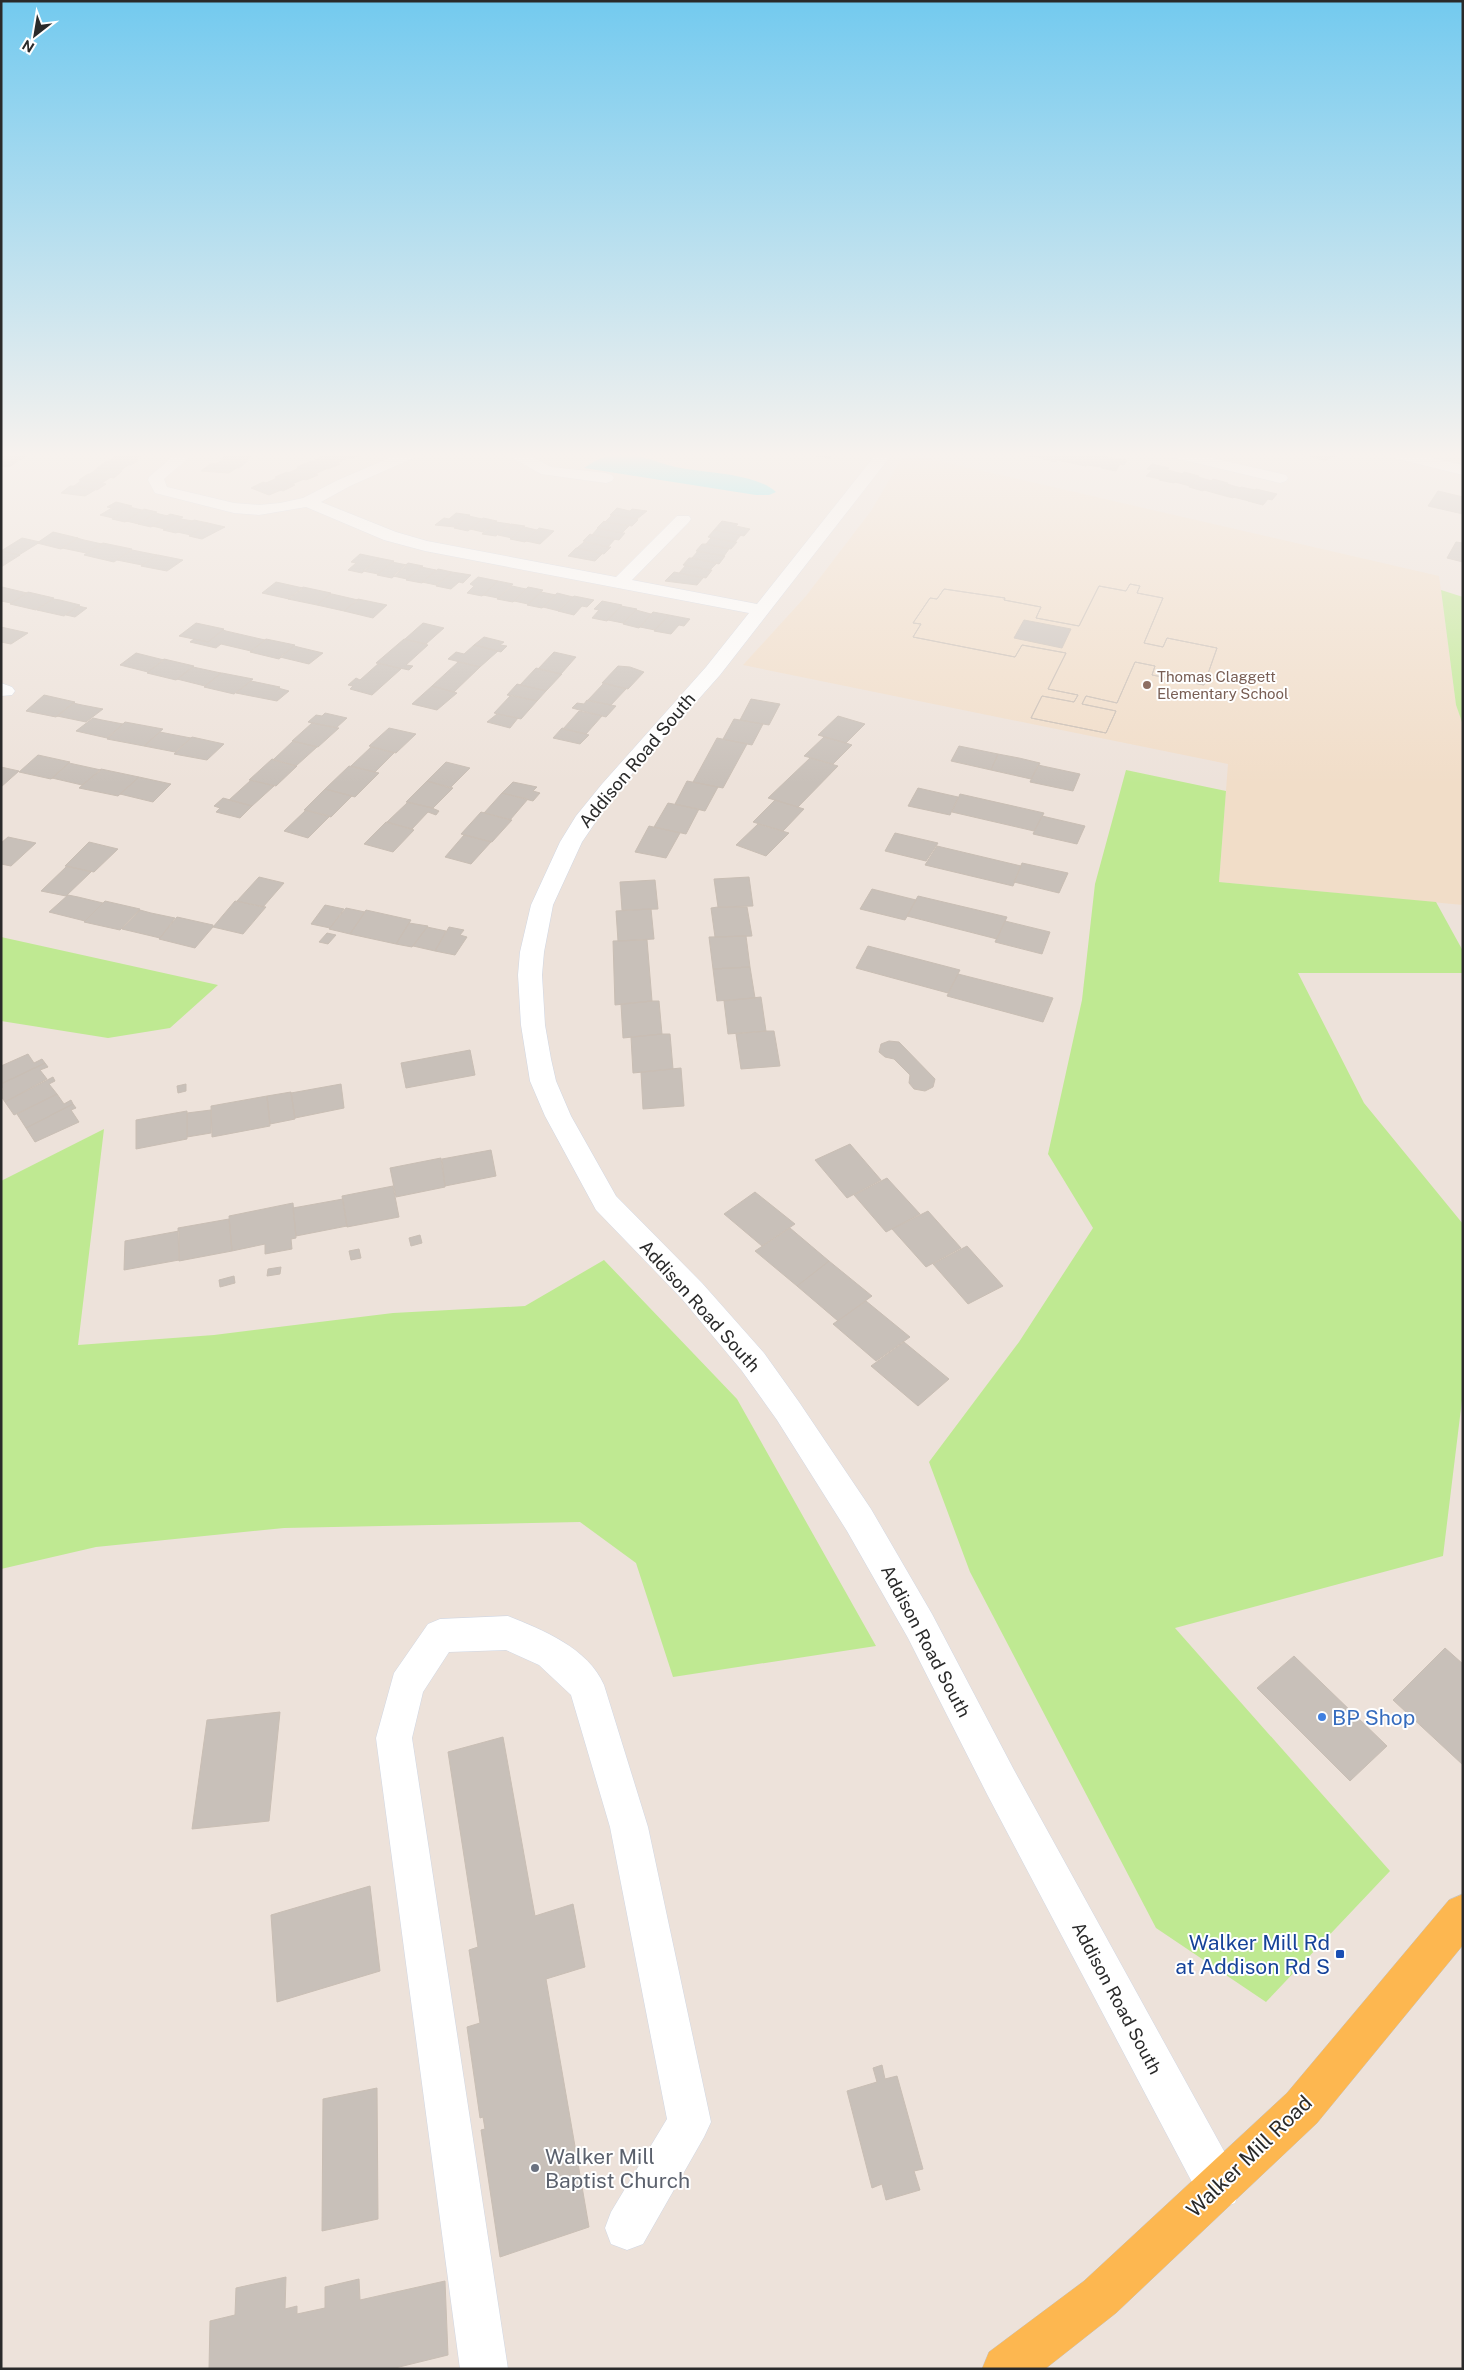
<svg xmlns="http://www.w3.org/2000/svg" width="1464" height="2370" font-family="'Public Sans',sans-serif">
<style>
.education{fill:#f1ddc8}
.green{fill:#bfe992}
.water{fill:#64ebf9}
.building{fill:#c8c0b9;stroke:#c9beb4;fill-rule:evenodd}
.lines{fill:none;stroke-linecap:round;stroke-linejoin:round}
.minor-casing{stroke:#d0d7e4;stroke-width:1}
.major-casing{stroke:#c3c3c3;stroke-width:1}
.minor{fill:#fff;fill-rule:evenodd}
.major{fill:#fdb750;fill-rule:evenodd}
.education-dot{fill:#8d6e63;stroke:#fff;stroke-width:2}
.shop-dot{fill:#3f7fe0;stroke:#fff;stroke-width:2}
.transit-dot{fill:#1a4fb4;stroke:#fff;stroke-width:2}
.worship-dot{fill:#6b7280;stroke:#fff;stroke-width:2}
.labels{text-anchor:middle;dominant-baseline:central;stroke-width:4;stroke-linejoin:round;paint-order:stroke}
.far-education-label{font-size:15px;fill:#785e54;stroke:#fff;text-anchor:start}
.street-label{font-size:18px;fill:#2a2a2a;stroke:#fff}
.near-shop-label{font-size:21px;fill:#366cbe;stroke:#fff;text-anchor:start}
.near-transit-label{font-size:21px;fill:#164399;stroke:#fff;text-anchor:end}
.near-worship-label{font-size:21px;fill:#5b616d;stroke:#fff;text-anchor:start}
.near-street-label{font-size:21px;fill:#2a2a2a;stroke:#fff}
</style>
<rect width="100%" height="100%" fill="#ede2da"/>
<path class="education" d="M905,453L1439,576L1456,705L1463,725V905L1219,882L1228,764L743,665L806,596L871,511Z"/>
<path class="green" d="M1441,590L1463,597V725L1456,705Z
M1126,770L1226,791L1219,882L1436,902L1463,951V973H1298L1364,1103L1463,1224V1392L1443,1556L1175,1628L1390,1871L1266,2002L1156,1928L970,1572L929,1462L1019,1342L1093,1228L1048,1154L1082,1000L1095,884Z
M1,937L218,985L170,1028L108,1038L1,1021Z
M104,1129L78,1345L214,1335L393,1313L525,1306L604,1260L737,1399L876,1646L673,1677L636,1563L580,1522L284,1528L96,1547L1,1569V1181Z"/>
<path class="water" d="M616,453C638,453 654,462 676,467C703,473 756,473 776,492L769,495H756L584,468L595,461Z"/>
<path class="building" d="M6,453H10L27,455L9,467L1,466V456Z
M117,453H145L136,459L113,456Z
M229,453H237L253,455L245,461L222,458Z
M328,453H333L348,458L337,463L319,457Z
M333,453H366L350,459Z
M818,453H834L829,458L815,456Z
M1030,453H1046L1043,458L1028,456Z
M1046,453H1062L1056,462L1042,459Z
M1062,453H1078L1072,463L1057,460Z
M1077,453L1092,456L1086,466L1071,463Z
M1302,453H1328L1336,456L1324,461Z
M1093,454L1108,457L1101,467L1087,465Z
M116,456L136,459L139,460L131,465L107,462Z
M1108,457L1127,460L1124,465L1120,464L1116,471L1101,468Z
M225,458L245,461H248L239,468L216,464Z
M321,458L337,463L340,464L328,469L310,462Z
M105,462H107L128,465L120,471L97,468Z
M309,462H310L326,469L315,474L297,467Z
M212,463L216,464L238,467L229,473L201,471Z
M1152,464L1169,468L1160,479L1146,476L1152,470L1147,469Z
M98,468L120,471H122L114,478L90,474Z
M299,468L315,474L318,475L306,480L288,473Z
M1168,470L1183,474L1174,483L1159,480Z
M287,472L288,473L304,479L292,484L275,477Z
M1184,472L1199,476L1190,486L1175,482Z
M88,474H90L111,477L102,483L79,480Z
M1198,477L1212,481L1203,491L1189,487Z
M277,478L292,484L295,485L283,491L266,483Z
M1213,479L1228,483L1218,494L1204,490Z
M82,480L102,483L106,484L97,490L74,486Z
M263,482L266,483L281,490L269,495L251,488Z
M1227,484L1241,488L1233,498L1218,494Z
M70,486H74L95,490L85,496L61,493Z
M1241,487L1255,490L1249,501L1233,497Z
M1256,489L1277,494L1272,500L1268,499L1263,505L1248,501Z
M1438,491L1463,497V514L1428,506Z
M116,502L132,506L113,518L100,515L112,508L107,507Z
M129,507L142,510L125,522L112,519Z
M617,508L630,511L632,509L647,511L637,519L610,515Z
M144,509L157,512L139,524L126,521Z
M155,513L168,516L151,527L138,524Z
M456,513L470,515L455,527L435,525L444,518L449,519Z
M170,514L183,517L165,529L152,526Z
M612,515L637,519L638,520L632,526L605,522Z
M469,516L482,519L468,531L454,528Z
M483,518L497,521L483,532L470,529Z
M181,519L193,521L176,533L163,530Z
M194,520L208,523L191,535L177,532Z
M604,521L605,522L629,526L622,533L597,528Z
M722,521L738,524L736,526L750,529L744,536L714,530Z
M496,522L510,524L496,536L482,534Z
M208,523L225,527L202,539L189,536Z
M511,524L525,526L512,538L498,535Z
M524,527L537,530L525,542L510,539Z
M539,528L554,531L540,544L526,541Z
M598,528L622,533H625L619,540L592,535Z
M714,530L741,535L735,542L708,537Z
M53,532L78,538L61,549L37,543Z
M590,534L592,535L615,539L608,547L583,541Z
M22,538L40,542L19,555L1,551Z
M77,538L84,540L102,544L86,553L62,548Z
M711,538L735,542H737L731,549L706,544Z
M584,542L608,547H611L604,554L577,548Z
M1456,542L1463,543V562L1447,558Z
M103,543L132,549L114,562L84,555Z
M702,544H706L729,549L724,556L696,551Z
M576,548H577L602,554L595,561L568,556Z
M132,550L157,555L142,565L117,560Z
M1,551L19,555H20L1,567Z
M698,551L724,556H725L719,564L692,558Z
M360,554L379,558L362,573L348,570L356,563L351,562Z
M157,555H158L183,560L167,571L141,566Z
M379,558L394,561L378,574L363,571Z
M689,558H692L717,563L710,570L683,565Z
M392,562L407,565L392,578L377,575Z
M408,563L423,566L407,579L393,576Z
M686,565L710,570H712L706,578L679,573Z
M421,567L436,570L422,583L406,580Z
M438,569L452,572L436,585L422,582Z
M452,572L471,575L463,583L459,582L451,589L436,586Z
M674,572L679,573L703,578L697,585L665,581Z
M478,577L498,581L482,596L467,593L474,586L470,584Z
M498,581L513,584L498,598L483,595Z
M276,582L303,588L289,599L262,593Z
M1130,584L1140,586L1137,593L1163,598L1144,643L1163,647L1167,638L1217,648L1204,685L1152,675L1155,666L1135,662L1117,703L1086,696L1082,704L1116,711L1106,733L1031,718L1042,696L1074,702L1078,695L1048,689L1066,653L1022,645L1015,657L913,637L921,624L913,623L930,598L937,599L944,589L1005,598L1004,600L1041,607L1036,618L1079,626L1099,586L1126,591ZM1024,620L1071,629L1062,648L1014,638Z
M1130,584L1140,586L1137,593L1163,598L1144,643L1163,647L1167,638L1217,648L1204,685L1152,675L1155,666L1135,662L1117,703L1086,696L1082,704L1116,711L1106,733L1031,718L1042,696L1074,702L1078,695L1048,689L1066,653L1022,645L1015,657L913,637L921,624L913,623L930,598L937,599L944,589L1005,598L1004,600L1041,607L1036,618L1079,626L1099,586L1126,591Z
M512,586L526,589L513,602L497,599Z
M1,587H2L27,593L11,603L1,601Z
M303,587L331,593L317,605L288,599Z
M528,587L543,590L528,604L514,601Z
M28,592L54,598L36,610L10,604Z
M541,592L556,595L542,608L527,605Z
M557,593L573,597L559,611L543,607Z
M330,594H332L358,600L344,611L317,605Z
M574,596L594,600L587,607L582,606L574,615L558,611Z
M53,599L60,600L80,605L64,616L37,610Z
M358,599L387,605L373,618L344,611Z
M602,601L622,605L607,621L592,618L599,610L594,609Z
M78,606L87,608L75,617L66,615Z
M621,606L637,609L623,623L608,620Z
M636,610L651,614L639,628L623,624Z
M653,612L669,615L655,630L640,627Z
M669,615L690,619L684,626L679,625L671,634L654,631Z
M196,623L224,629L208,642L179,636Z
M423,623L444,628L426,644L405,639Z
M1,627L28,633L11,644L1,642Z
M223,630L226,631L265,640L251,651L221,644L216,648L190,642L194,639L208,642Z
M484,637L504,642L500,645L507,646L501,652L474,645Z
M266,639L295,645L279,659L250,652Z
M404,639L428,645L406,665L413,666L409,670L376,663Z
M474,645L498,651L480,667L448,659L456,652L464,654Z
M294,646L302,648L323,653L309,664L280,657Z
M554,652L576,657L561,674L538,669Z
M136,653L164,660L148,672L120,665Z
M164,659L194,666L176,680L147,673Z
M458,662L480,667L454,692L432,686Z
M379,663L401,669L372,695L350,689L353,686L348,685L356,678L360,680Z
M618,666L630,667L644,672L628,689L602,683Z
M193,667L221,673L205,686L177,679Z
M536,668L561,674H562L546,691L520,685Z
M221,673H222L253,679L234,694L204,687Z
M251,681L280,687L278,688L289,691L277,701L236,693Z
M604,683L626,689L611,705L588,700Z
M517,684L546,691L537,701L507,695Z
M432,686L457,693L437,710L412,704Z
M44,695L75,702L56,717L26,711Z
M511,695L537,701L521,719L494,713Z
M751,699L780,704L769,725L740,720Z
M587,700L589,701L616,706L606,717L572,708L577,703L584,704Z
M73,703L82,705L103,709L86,722L57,716Z
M579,711L602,716L586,734L563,729Z
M325,713L347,718L336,728L308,722L316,715L322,716Z
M497,714L518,718L510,728L487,722Z
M838,716L865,724L846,743L818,735Z
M93,718L102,720L123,724L107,738L76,731Z
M734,719L763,724L752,745L723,739Z
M125,722L163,729L144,746L107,739Z
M312,723L339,728L318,747L292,741Z
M389,728L416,734L396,753L369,746Z
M562,728L586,734L589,735L580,744L553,738Z
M160,732L170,734L191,738L175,752L144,746Z
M192,737L224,744L207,760L174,754Z
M824,737L846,743L852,745L833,764L804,756Z
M717,738L747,744L723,788L693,782Z
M293,741L317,747L296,766L273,760Z
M959,746L998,754L991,770L951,761Z
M371,747L394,753L375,772L351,766Z
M998,754L1019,758L1040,763L1031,779L991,770Z
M38,755L70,762L51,779L19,772Z
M810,758L838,766L798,807L768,798Z
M272,759L297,766L276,786L249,780Z
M446,762L470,768L450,788L427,781Z
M69,763L101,770L82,785L52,778Z
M1038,765L1080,774L1073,791L1030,782Z
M349,766L379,773L355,797L325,789Z
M1,767L19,771L1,787Z
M101,769L139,777L118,796L79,788Z
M139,777L171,784L153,802L120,794Z
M251,780L274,786L252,806L229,800Z
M427,781L453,788L433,808L406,802Z
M687,781L718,787L705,811L675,804Z
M513,782L537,787L533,791L540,793L533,801L502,793Z
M918,788L958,797L950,815L908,806Z
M325,789L352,796L331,817L304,810Z
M502,793L528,799L510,820L484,813Z
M960,794L1044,813L1034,831L952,812Z
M223,798L252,806L240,818L216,812L220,808L214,806Z
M775,800L804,809L783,831L753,822Z
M408,802L432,808L439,811L436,815L428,812L412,829L387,822Z
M668,803L699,809L686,834L654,827Z
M306,810L330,816L308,838L284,831Z
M481,812L512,820L492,842L461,834Z
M1042,816L1085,826L1077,844L1033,834Z
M386,822L414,830L393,852L364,844Z
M758,824L789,833L766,856L736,845Z
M649,826L680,833L666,858L635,852Z
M895,833L938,843L926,861L885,851Z
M464,835L491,842L471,864L445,857Z
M8,837L36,843L11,866L1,864V843Z
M89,842L118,849L94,872L65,866Z
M937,846L1021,866L1013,886L925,865Z
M1022,863L1068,873L1059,893L1014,882Z
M67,866L91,872L66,896L41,891Z
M259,877L284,883L263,907L237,901Z
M749,877L753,906L718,907L714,879Z
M655,880L658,909L622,910L620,882Z
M872,889L916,900L905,920L860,909Z
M68,895L78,897L103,903L85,921L49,912Z
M918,896L1007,917L997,939L907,916Z
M105,901L140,909L120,930L84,922Z
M235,901L266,907L243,934L213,927Z
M325,905L344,909L330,928L311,924Z
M718,907H747L752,936L715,937L711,908Z
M346,908L365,912L350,934L329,929Z
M651,909L654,939L618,941L616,911Z
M140,910L151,913L175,918L160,938L122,929Z
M366,910L411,920L396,944L350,934Z
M177,917L213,925V927L195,948L159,939Z
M1005,921L1050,932L1042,954L995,942Z
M409,923L428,926L412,947L396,944Z
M427,927L446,931L435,951L413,946Z
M449,927L464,930L460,935L467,937L455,955L435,951Z
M327,933L336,935L328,944L319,942Z
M746,936L750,967L713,969L709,937Z
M647,940L652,1001L615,1005L613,941Z
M868,946L960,970L948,993L856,968Z
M750,967L755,998L717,1001L713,969Z
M958,974L1053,998L1043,1022L947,996Z
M761,997L766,1031L728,1034L724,1001Z
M652,1001H659L662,1034L623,1038L621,1004Z
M766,1031H774L780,1066L741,1069L736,1034Z
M662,1034H670L673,1069L633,1073L631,1037Z
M889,1041L899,1042L935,1079L933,1087L925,1091L914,1089L909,1083L910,1075L894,1059L885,1057L879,1052L881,1044Z
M470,1050L475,1075L406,1088L401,1063Z
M28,1054L34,1063L42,1059L45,1063L1,1084V1066Z
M45,1063L48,1067L40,1070L47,1079L5,1102L1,1096L3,1089L1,1084Z
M681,1068L684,1106L643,1109L641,1072Z
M53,1077L55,1081L49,1084L57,1094L14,1115L5,1102Z
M186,1084V1091L178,1093L177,1086Z
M341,1084L344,1108L295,1118L291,1093Z
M291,1092L295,1119L270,1124L267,1096Z
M57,1094L64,1104L71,1100L73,1104L26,1128L17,1114Z
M267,1096L270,1126L212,1137L211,1106Z
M73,1104L76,1108L71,1110L79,1122L35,1142L26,1128Z
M211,1110V1133L187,1137V1113Z
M187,1111V1139L136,1149V1120Z
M850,1144L881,1180L847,1198L815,1160Z
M491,1150L496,1176L445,1186L442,1159Z
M441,1158L445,1187L396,1197L390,1168Z
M887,1178L920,1214L886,1232L854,1195Z
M393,1186L399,1217L347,1227L342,1196Z
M755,1192L795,1224L762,1246L724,1214Z
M343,1199L347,1226L296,1236L293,1208Z
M293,1203L296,1238L291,1239L292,1249L265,1254V1244L232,1251L229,1216Z
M928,1211L961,1248L926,1267L892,1229Z
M229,1219L232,1251L179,1261L178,1228Z
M790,1228L829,1261L797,1286L755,1251Z
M179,1231V1260L124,1270L125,1241Z
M420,1235L422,1243L411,1246L409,1238Z
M967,1246L1003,1286L968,1304L933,1264Z
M359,1249L361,1258L351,1260L349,1251Z
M829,1261L872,1296L838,1321L797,1286Z
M281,1267L280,1274L267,1276L268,1269Z
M234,1276L235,1283L220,1287L219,1280Z
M866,1301L910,1337L876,1361L833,1324Z
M904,1342L949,1379L918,1406L871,1366Z
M1445,1648L1463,1664V1765L1393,1700Z
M1294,1656L1387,1746L1350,1781L1257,1688Z
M280,1712L269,1821L192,1829L207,1720Z
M503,1737L535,1916L573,1904L585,1967L546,1979L589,2227L500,2257L481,2130L485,2129L483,2117L480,2118L467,2027L480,2023L469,1950L478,1947L448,1752Z
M370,1886L380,1971L277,2002L271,1915Z
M882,2065L885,2079L897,2076L923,2169L914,2171L920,2190L886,2200L882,2184L872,2188L847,2091L877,2082L873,2068Z
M377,2088L378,2219L322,2231L323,2099Z
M286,2277L285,2309L297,2306V2314L325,2308V2287L359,2279L360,2300L445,2281L448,2355L391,2369H209L210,2321L235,2315L236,2288Z"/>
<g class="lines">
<defs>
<path id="minor" d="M177,453H194L164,479L167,487L234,503L259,505L280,503L303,498L338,480L401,453H420L418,456L350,486L321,502L396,532L427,541L616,577L677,516H689L691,519L689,522L632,580L757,604L877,453H893L720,675L616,792L582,842L553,905L544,952L542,975L545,1025L551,1059L556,1081L571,1116L616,1196L702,1283L764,1353L799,1402L871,1509L932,1614L1014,1770L1235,2171L1241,2187L1235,2203L1219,2209L1203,2203L988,1796L908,1638L847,1531L777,1420L742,1371L682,1299L596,1210L545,1116L530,1081L521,1025L518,975L520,952L531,905L560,842L576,816L602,784L706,667L749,613L425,551L384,540L306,507L259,515L234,513L155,493L148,480L149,477Z
M506,453H525L551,467L606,473L612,475L614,478L612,481L606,483L541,474L509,456Z
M1164,453H1190L1286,475L1288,478L1286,481L1280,483L1167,456Z
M1383,453H1409L1463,465V475L1386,456Z
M1,683L12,687L15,691L12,695L1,696Z
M508,1616C543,1630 588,1648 604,1685L648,1827L711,2122L704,2137L643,2244L627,2250L611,2244L605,2228L611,2212L667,2119L610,1827L571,1695L539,1665L506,1650L449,1652L423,1692L412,1738L508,2369H460L376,1738L394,1673L428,1624L440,1619Z"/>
<path id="major" d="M1463,1894V1945L1317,2123L1116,2313L1045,2369H982L989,2352L1084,2281L1287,2093L1449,1900Z"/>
</defs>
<use href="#minor" class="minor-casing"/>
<use href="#major" class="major-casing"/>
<use href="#minor" class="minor"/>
<use href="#major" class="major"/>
</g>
<linearGradient id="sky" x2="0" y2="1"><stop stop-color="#73caef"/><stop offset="0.58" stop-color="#f7f2ee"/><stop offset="1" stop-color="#f7f2ee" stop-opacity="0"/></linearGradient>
<rect width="1464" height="784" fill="url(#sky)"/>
<circle class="education-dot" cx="1147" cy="685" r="5"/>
<circle class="shop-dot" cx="1322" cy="1717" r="5"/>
<rect class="transit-dot" x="1335" y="1949" width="10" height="10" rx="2.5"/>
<circle class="worship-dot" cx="535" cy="2168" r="5"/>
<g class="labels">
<g class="far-education-label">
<text x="1157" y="676">Thomas Claggett<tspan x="1157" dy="17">Elementary School</tspan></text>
</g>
<g class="street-label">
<text transform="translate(637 760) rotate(-50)">Addison Road South</text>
<text transform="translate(700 1306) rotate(48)">Addison Road South</text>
<text transform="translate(926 1641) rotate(62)">Addison Road South</text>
<text transform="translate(1117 1998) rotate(62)">Addison Road South</text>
</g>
<g class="near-shop-label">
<text x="1332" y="1717">BP Shop</text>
</g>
<g class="near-transit-label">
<text x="1330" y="1942">Walker Mill Rd<tspan x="1330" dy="24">at Addison Rd S</tspan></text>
</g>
<g class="near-worship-label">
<text x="545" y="2156">Walker Mill<tspan x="545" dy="24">Baptist Church</tspan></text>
</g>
<g class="near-street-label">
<text transform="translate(1249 2156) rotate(-44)">Walker Mill Road</text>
</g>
</g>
<rect width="1464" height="2370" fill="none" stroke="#2a2a2a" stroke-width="5"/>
<g transform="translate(35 35) rotate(211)" stroke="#ffffff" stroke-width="4" paint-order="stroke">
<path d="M0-4L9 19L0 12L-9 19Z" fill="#2a2a2a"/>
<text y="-8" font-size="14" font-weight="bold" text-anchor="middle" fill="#2a2a2a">N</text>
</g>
</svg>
